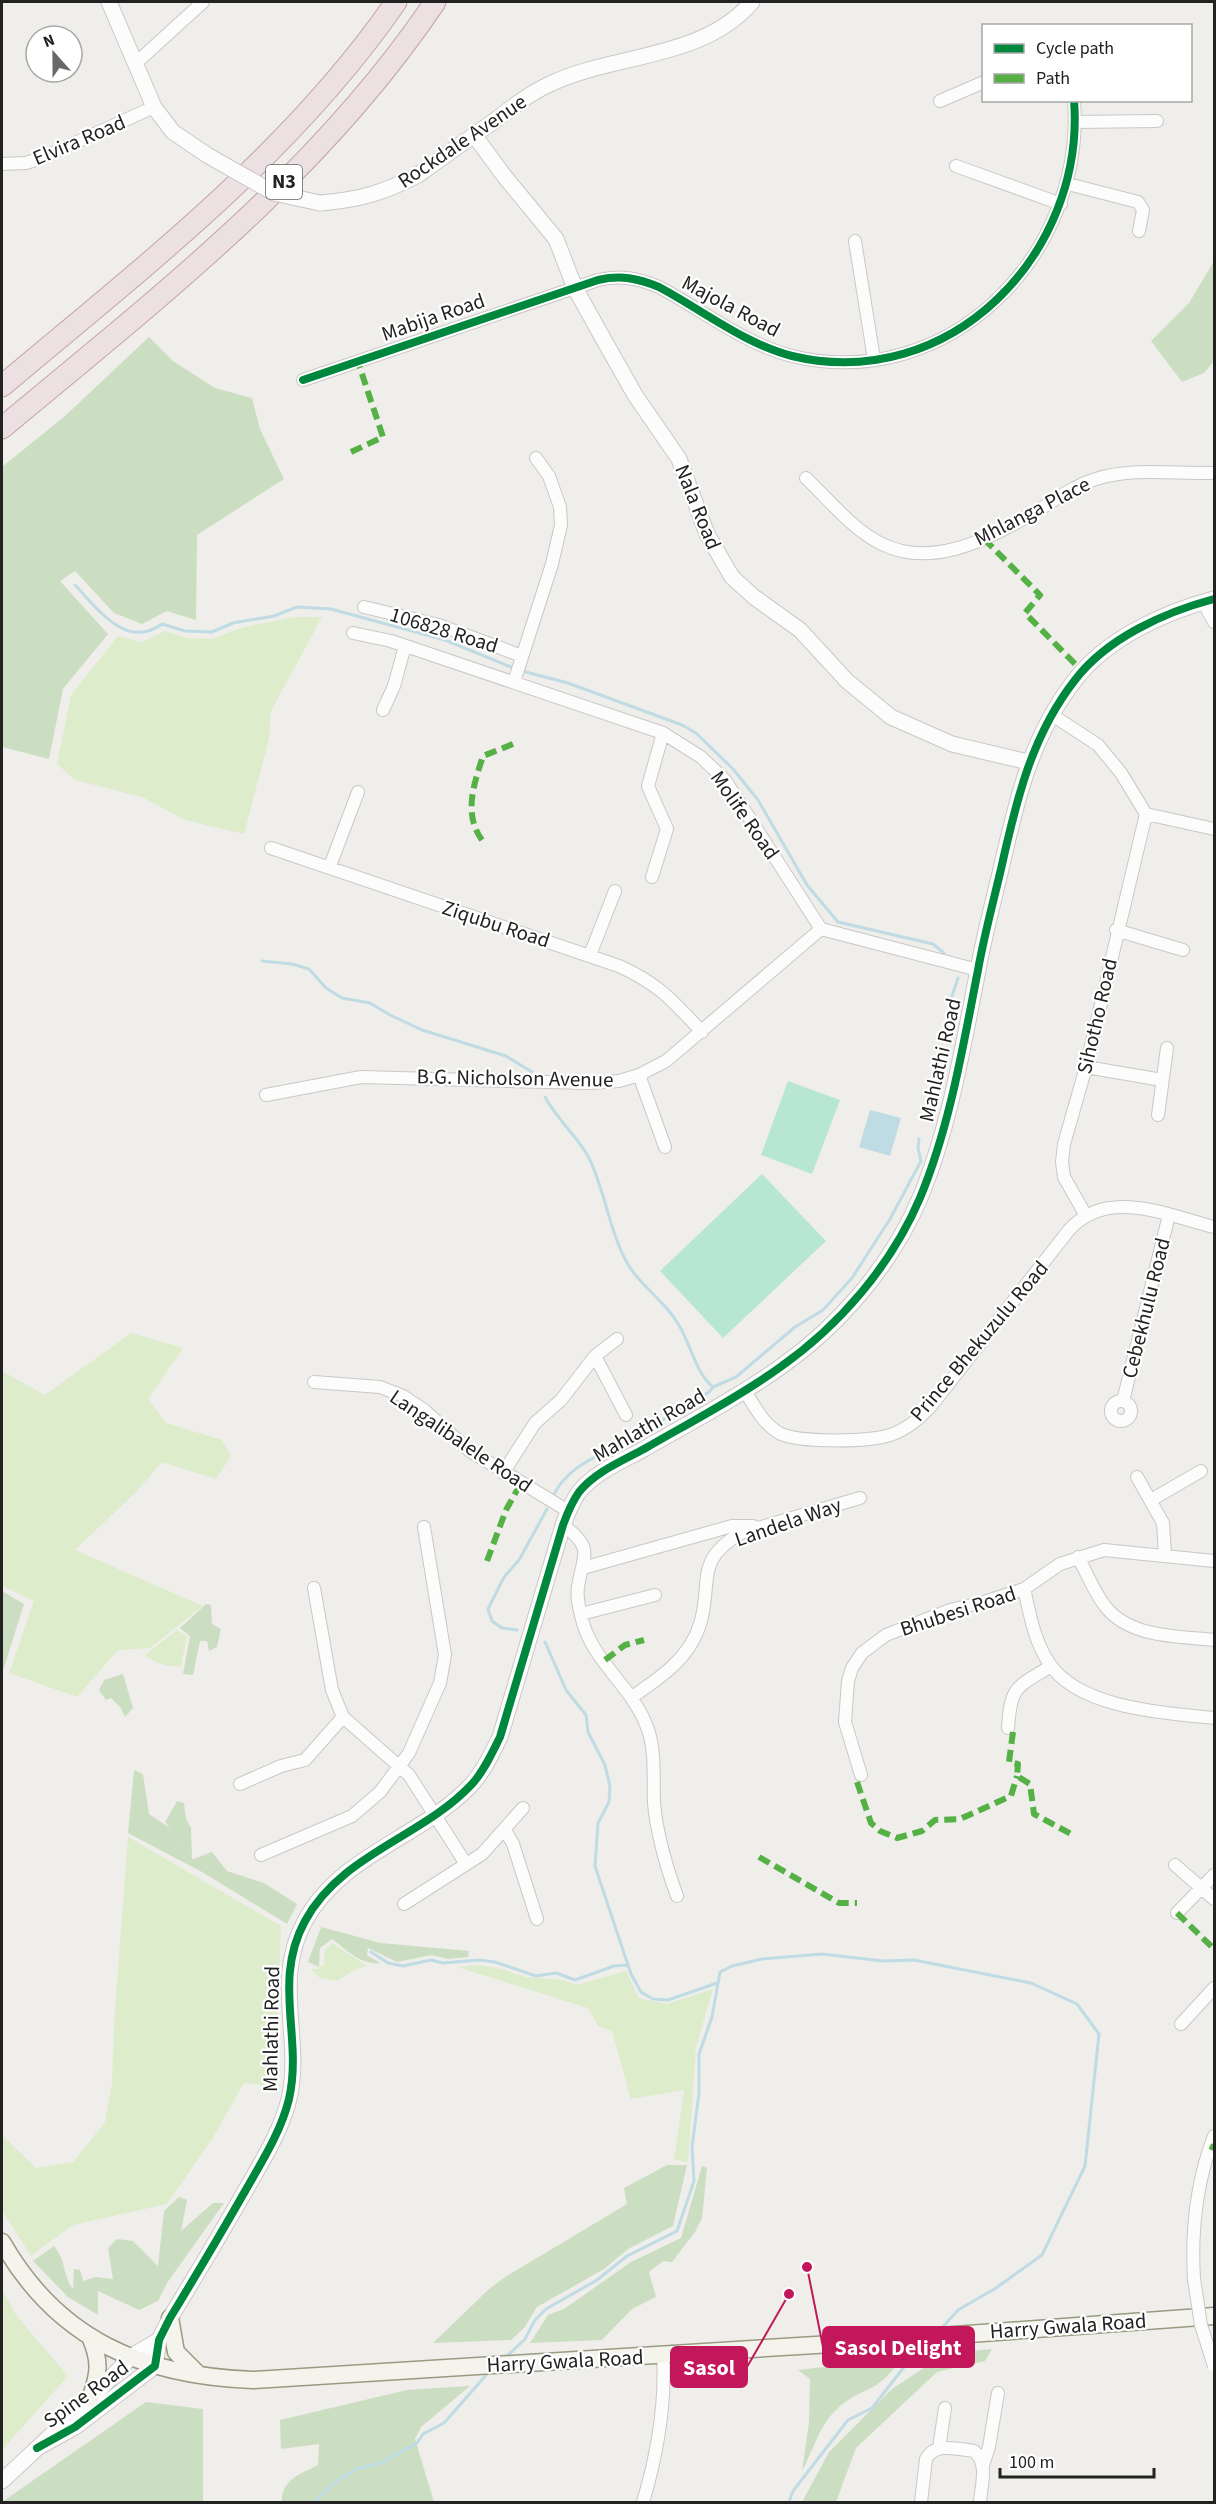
<svg xmlns="http://www.w3.org/2000/svg" width="1216" height="2504" font-family="'Source Sans 3',sans-serif">
<style>
.grass{fill:#ddeccb}
.forest{fill:#cbdec1}
.pitch{fill:#b7e6d2}
.water{fill:#bfdbe3}
.lines{fill:none;stroke-linecap:round;stroke-linejoin:round}
.stream{stroke:#bfdbe3;stroke-width:3}
.minor-casing{stroke:#c9c8c7;stroke-width:14}
.tertiary-casing{stroke:#c9c8c7;stroke-width:17}
.secondary-casing{stroke:#999a82;stroke-width:19}
.motorway-casing{stroke:#c5a2ac;stroke-width:23}
.minor{stroke:#fdfcfc;stroke-width:12}
.tertiary{stroke:#fdfcfc;stroke-width:15}
.secondary{stroke:#f4f4ed;stroke-width:16}
.motorway{stroke:#ece0e2;stroke-width:21}
.minor-bridge-casing{stroke:#c9c8c7;stroke-width:14;stroke-linecap:butt}
.tertiary-bridge-casing{stroke:#c9c8c7;stroke-width:17;stroke-linecap:butt}
.minor-bridge{stroke:#fdfcfc;stroke-width:12}
.tertiary-bridge{stroke:#fdfcfc;stroke-width:15}
.quiet{stroke:#55b145;stroke-width:6;stroke-dasharray:12 6;stroke-linecap:butt}
.cycleway-casing{stroke:#fff;stroke-width:11}
.cycleway{stroke:#00873e;stroke-width:8}
.labels{text-anchor:middle;dominant-baseline:central;stroke-width:4.5;stroke-linejoin:round;paint-order:stroke}
.shield{fill:#fff;stroke:#646464;stroke-width:1.5}
.shield-label{font-size:20px;font-weight:bold;fill:#222}
.street-label{font-size:21px;fill:#222;stroke:#fff}
.leader{fill:none;stroke:#c2185b;stroke-width:2}
.callout-dot{fill:#c2185b;stroke:#fff;stroke-width:2}
.callout{fill:#c2185b;stroke:#c2185b;stroke-width:2}
.callout-label{font-size:22px;text-anchor:middle;font-weight:bold;fill:#fff}
</style>
<rect width="100%" height="100%" fill="#f0eeeb"/>
<path class="grass" d="M293,617H322L271,711L269,739L244,834L185,820L142,797L75,780L57,764L71,695L118,636L142,642L165,631L187,638L212,639L241,628Z
M131,1333L183,1348L148,1399L166,1423L222,1440L231,1456L216,1479L162,1462L135,1493L75,1550L203,1606L150,1648L118,1650L77,1697L9,1673L34,1601L2,1586V1371L45,1395Z
M177,1630L187,1636L181,1666C167,1667 156,1664 145,1655Z
M128,1837L281,1926L275,2086L244,2083L212,2139L167,2204L73,2225L31,2256L2,2210V2135L36,2168L73,2162L105,2122L112,2083L114,2023Z
M332,1943L367,1966L356,1969L337,1981L320,1978L310,1969H318L324,1964L325,1950Z
M479,1965L503,1969L525,1977L564,1980L577,1985L626,1971L639,1998L667,2004L713,1989L696,2047L688,2162L674,2160L684,2090L631,2099L612,2031L598,2026L588,2008L457,1967Z
M2,2289L16,2315L68,2376L2,2450Z"/>
<path class="forest" d="M1214,261V361L1204,373L1182,382L1151,341L1189,303Z
M149,337L173,361L215,388L252,398L260,429L284,479L197,535L196,620L167,611L142,624L114,613L75,571L60,581L108,634L63,689L49,759L2,747V467L65,416Z
M2,1591L24,1604L2,1674Z
M206,1604L211,1605L212,1624L221,1629L217,1647L209,1651L207,1641H200L193,1675L183,1674L190,1636L180,1628Z
M123,1674L133,1708L125,1717L121,1708L111,1698L106,1700L99,1690L104,1680Z
M134,1770L143,1774L149,1814L170,1828L165,1822L177,1801L184,1803L186,1819L191,1828L192,1857L174,1832L193,1859L212,1852L227,1871L264,1883L297,1904L287,1924L202,1872L128,1833Z
M321,1927L381,1943L469,1951L468,1957L448,1959L432,1955L397,1962L368,1948L367,1955L380,1963C360,1965 347,1950 332,1939L320,1948L319,1967L308,1962Z
M667,2165H687L673,2226L628,2249L604,2269L537,2307L524,2328L511,2340L433,2343L488,2290L505,2277L627,2204L624,2188Z
M702,2166L707,2168L702,2218L695,2232L672,2262L663,2261L649,2272L656,2297L632,2309L602,2340L530,2343L548,2315L564,2309L631,2262L681,2238Z
M179,2197L187,2200L181,2231L213,2203H224L167,2283L158,2301L139,2310L98,2291V2315L68,2297L33,2261L54,2246C67,2262 62,2274 73,2289L74,2269L80,2270L83,2281L96,2277L113,2279L108,2248L117,2239L133,2241L158,2266L164,2211Z
M992,2349L985,2361L937,2372L856,2448L836,2502H802L829,2452L892,2389L945,2354Z
M901,2358C879,2395 860,2386 836,2410C819,2426 813,2451 802,2471L809,2422L810,2379L798,2370Z
M470,2386L421,2427L415,2439L434,2502H282C281,2480 300,2474 318,2465L319,2444L281,2449L280,2420L407,2390Z
M146,2402L203,2409V2502H2Z"/>
<path class="pitch" d="M788,1081L840,1100L812,1174L761,1155Z
M762,1174L826,1241L723,1338L660,1271Z"/>
<path class="water" d="M870,1110L901,1118L890,1156L859,1147Z"/>
<g class="lines">
<path class="stream" d="M75,585C98,609 126,650 162,624L185,631L212,632L233,623L274,616L297,607L331,609L445,640L516,669
M522,671L568,683L682,725L696,733L733,769L758,800L807,885L838,922L933,944L944,953
M262,961L292,964L309,969L326,988L342,998L370,1003L390,1015L422,1030L506,1056L532,1072
M952,996L958,978
M545,1097C556,1118 576,1135 588,1156C605,1189 608,1227 625,1259C639,1286 666,1301 680,1327C691,1346 696,1373 713,1387
M554,1494C570,1464 600,1456 628,1440C655,1424 682,1409 709,1392L713,1387L736,1377L795,1327L823,1310L852,1278L890,1219L921,1161L918,1148L919,1139
M517,1630L502,1628L492,1621L488,1609L504,1577L519,1560L547,1509
M545,1642L566,1690L586,1715L588,1732L605,1765L610,1786L609,1802L598,1823L595,1866L631,1974L641,1992L653,1999L668,2000L717,1983
M371,1952L388,1963L403,1966L431,1960L443,1963L479,1960L495,1962L536,1976L556,1973L575,1980L614,1966L627,1965
M507,2356L525,2339L535,2320L546,2309L597,2280L627,2256L677,2231L694,2181L692,2147L699,2093V2054L712,2017L720,1972L732,1966L762,1959L822,1954L883,1961L914,1960L1031,1983L1077,2004L1099,2034L1085,2166L1042,2255L996,2288L958,2310L940,2330
M314,2502L337,2481L356,2469L381,2463L417,2443L423,2434L444,2423L488,2373
M789,2502L793,2491L848,2420L872,2408L908,2362L927,2343"/>
<defs>
<path id="minor" d="M136,63L203,2
M940,101L984,82
M1075,122L1157,121
M2,164L26,163L44,157L154,107
M956,166L1061,204
M1068,184L1138,202L1143,210L1139,231
M855,241L874,359
M303,380L598,280C621,275 637,278 659,287C702,310 745,344 792,356C949,394 1086,254 1074,100
M806,478C829,500 853,530 882,544C930,568 985,541 1028,516C1050,504 1072,486 1096,479C1132,467 1177,474 1214,473
M1203,602L1214,622
M364,607L439,625L522,656
M353,633L391,641L663,733L701,757L725,780L821,929L978,970
M514,682L552,564L561,525L560,507L549,476L536,458
M383,710L394,686L405,646
M1052,715L1098,745L1121,773L1146,814L1214,829
M271,848L619,966C659,984 673,1001 702,1032
M330,866L358,792
M652,877L667,829L648,786L663,733
M1116,930L1183,950
M590,955L615,891
M1086,1067L1162,1080
M639,1075L665,1147
M266,1095L361,1077L588,1083L619,1081L639,1075L666,1061L821,929
M1158,1115L1167,1048
M1085,1214L1064,1177L1062,1162L1064,1144L1086,1067L1146,814
M595,1356L626,1415
M314,1382L380,1387L403,1396L424,1410L470,1451L568,1511
M744,1390C754,1405 763,1424 779,1433C798,1443 869,1442 890,1435C906,1430 919,1419 931,1406L1069,1230C1107,1187 1167,1215 1214,1227
M1111 1411a10 10 0 1 1 20 0a10 10 0 1 1-20 0Z
M1123,1401L1169,1215
M503,1473L535,1423L561,1400L595,1356L617,1339
M1137,1477L1163,1523L1165,1555
M1151,1500L1201,1471
M563,1525C595,1549 583,1554 578,1587C576,1599 580,1611 583,1623C594,1662 633,1688 647,1727C656,1749 653,1780 654,1803C657,1836 666,1866 677,1896
M1078,1557C1087,1573 1094,1592 1105,1606C1129,1638 1179,1636 1214,1640
M583,1568L732,1526H753
M314,1588L332,1690L343,1717L409,1775L466,1864
M1024,1589C1030,1614 1034,1641 1049,1663C1079,1709 1166,1713 1214,1718
M581,1614L655,1595
M632,1697C660,1678 690,1658 700,1624C713,1583 693,1561 741,1533L860,1498
M1008,1728C1011,1685 1016,1688 1051,1666
M861,1775L845,1722L848,1681L852,1668L862,1653L886,1635L950,1610L984,1602L1024,1589L1060,1564L1104,1550L1214,1561
M240,1784L281,1766L305,1760L343,1717
M505,1830L513,1844L537,1919
M261,1855L352,1816L380,1792L409,1753L440,1683L445,1655L424,1527
M1175,1865L1214,1899
M404,1904L482,1854L523,1808
M1177,1913L1214,1875
M1181,2024L1214,1988
M1194,2279C1191,2229 1196,2183 1214,2136
M939,2448L945,2408
M983,2465L989,2447L998,2393
M643,2502C657,2455 666,2404 663,2355
M921,2502L926,2459C935,2442 957,2449 974,2451C989,2463 981,2486 980,2502"/>
<path id="tertiary" d="M109,2L154,107L173,132L207,155
M474,135L505,177L556,239L575,288L605,342L635,395L679,459L707,534L732,577L754,597L800,630L847,681L891,717L952,744L1028,762
M320,203C359,200 383,193 418,175C443,157 468,139 493,122C511,108 530,93 550,84C615,53 702,60 752,2
M37,2448L75,2427L155,2366L159,2340L170,2318C195,2277 220,2235 244,2193C261,2163 281,2132 289,2099C303,2038 272,1981 305,1921C341,1854 423,1837 472,1784C484,1771 492,1753 500,1737L563,1525C567,1514 572,1502 579,1492C595,1472 622,1461 644,1449C689,1423 737,1398 779,1368C839,1326 891,1266 920,1198C950,1126 963,1046 978,970C984,936 993,903 1001,869C1016,802 1031,736 1075,680C1107,638 1165,612 1214,599
M2,2481L90,2399L132,2356L159,2340"/>
<path id="secondary" d="M2,2242C58,2340 143,2376 253,2380L832,2344L1214,2316
M170,2318L176,2352L199,2375
M90,2399C99,2375 101,2361 90,2337"/>
<path id="motorway" d="M2,386C142,268 291,154 396,2
M2,428C158,298 321,172 435,2"/>
</defs>
<use href="#minor" class="minor-casing"/>
<use href="#tertiary" class="tertiary-casing"/>
<use href="#secondary" class="secondary-casing"/>
<use href="#motorway" class="motorway-casing"/>
<use href="#minor" class="minor"/>
<use href="#tertiary" class="tertiary"/>
<use href="#secondary" class="secondary"/>
<use href="#motorway" class="motorway"/>
<defs>
<path id="minor-bridge" d="M1194,2279L1201,2325L1214,2366"/>
<path id="tertiary-bridge" d="M207,155L274,193L320,203"/>
</defs>
<use href="#minor-bridge" class="minor-bridge-casing"/>
<use href="#tertiary-bridge" class="tertiary-bridge-casing"/>
<use href="#minor-bridge" class="minor-bridge"/>
<use href="#tertiary-bridge" class="tertiary-bridge"/>
<path class="quiet" d="M351,452L383,437L358,362
M984,539L1040,595L1025,613L1082,671
M482,840C463,814 474,784 483,756L513,744
M487,1561L506,1510L521,1483
M605,1660L625,1645L644,1640
M1013,1732L1009,1762L1018,1764L1017,1776L1030,1784L1034,1814L1071,1834
M857,1782L871,1823L880,1831L897,1838L922,1831L935,1820L960,1819L1011,1796L1017,1776
M759,1857L839,1903H857
M1177,1913L1214,1949
M1210,2146L1214,2148"/>
<defs>
<path id="cycleway" d="M303,380L598,280C621,275 637,278 659,287C702,310 745,344 792,356C949,394 1086,254 1074,100
M37,2448L75,2427L155,2366L159,2340L170,2318C195,2277 220,2235 244,2193C261,2163 281,2132 289,2099C303,2038 272,1981 305,1921C341,1854 423,1837 472,1784C484,1771 492,1753 500,1737L563,1525C567,1514 572,1502 579,1492C595,1472 622,1461 644,1449C689,1423 737,1398 779,1368C839,1326 891,1266 920,1198C950,1126 963,1046 978,970C984,936 993,903 1001,869C1016,802 1031,736 1075,680C1107,638 1165,612 1214,599"/>
</defs>
<use href="#cycleway" class="cycleway-casing"/>
<use href="#cycleway" class="cycleway"/>
</g>
<g class="labels">
<rect class="shield" x="266" y="165" width="36" height="34" rx="4.5"/>
<g class="shield-label">
<text x="284" y="182">N3</text>
</g>
<g class="street-label">
<text transform="translate(79 140) rotate(-23)">Elvira Road</text>
<text transform="translate(462 141) rotate(-34)">Rockdale Avenue</text>
<text transform="translate(731 306) rotate(28)">Majola Road</text>
<text transform="translate(433 317) rotate(-19)">Mabija Road</text>
<text transform="translate(698 507) rotate(68)">Nala Road</text>
<text transform="translate(1032 511) rotate(-27)">Mhlanga Place</text>
<text transform="translate(444 630) rotate(17)">106828 Road</text>
<text transform="translate(745 815) rotate(55)">Molife Road</text>
<text transform="translate(496 924) rotate(18)">Ziqubu Road</text>
<text transform="translate(1097 1016) rotate(-77)">Sihotho Road</text>
<text transform="translate(940 1060) rotate(-77)">Mahlathi Road</text>
<text transform="translate(515 1078) rotate(1)">B.G. Nicholson Avenue</text>
<text transform="translate(1146 1308) rotate(-76)">Cebekhulu Road</text>
<text transform="translate(979 1341) rotate(-50)">Prince Bhekuzulu Road</text>
<text transform="translate(649 1425) rotate(-30)">Mahlathi Road</text>
<text transform="translate(461 1441) rotate(34)">Langalibalele Road</text>
<text transform="translate(788 1522) rotate(-19)">Landela Way</text>
<text transform="translate(958 1611) rotate(-18)">Bhubesi Road</text>
<text transform="translate(271 2029) rotate(-89)">Mahlathi Road</text>
<text transform="translate(1068 2326) rotate(-4)">Harry Gwala Road</text>
<text transform="translate(565 2361) rotate(-3)">Harry Gwala Road</text>
<text transform="translate(86 2394) rotate(-36)">Spine Road</text>
</g>
</g>
<path class="leader" d="M807 2267L823 2347M789 2294L747 2367"/>
<g class="callout-dot">
<circle cx="807" cy="2267" r="6"/>
<circle cx="789" cy="2294" r="6"/>
</g>
<g class="callout">
<rect x="823" y="2327" width="151" height="40" rx="6"/>
<rect x="671" y="2347" width="76" height="40" rx="6"/>
</g>
<g class="callout-label">
<text x="898" y="2355">Sasol Delight</text>
<text x="709" y="2375">Sasol</text>
</g>
<rect width="1216" height="2504" fill="none" stroke="#222222" stroke-width="6"/>
<rect x="982" y="24" width="210" height="78" fill="#ffffff" stroke="#a7a7a7" stroke-width="1.5"/>
<rect x="994" y="44" width="30" height="9" fill="#00873e" stroke="#a7a7a7" stroke-width="1.5"/>
<text x="1036" y="54" font-size="18" fill="#222222">Cycle path</text>
<rect x="994" y="74" width="30" height="9" fill="#55b145" stroke="#a7a7a7" stroke-width="1.5"/>
<text x="1036" y="84" font-size="18" fill="#222222">Path</text>
<g transform="translate(54 54) rotate(339)"><circle r="28" fill="#ffffff" stroke="#a7a7a7" stroke-width="1.5"/>
<path d="M0-4.5L10 22L0 15L-10 22Z" fill="#6a6968"/>
<text y="-9" font-size="16" font-weight="bold" text-anchor="middle" fill="#222222">N</text>
</g>
<path d="M1000 2468v9h154v-9" fill="none" stroke="#222222" stroke-width="3"/>
<text x="1009" y="2468" font-size="18" fill="#222222" stroke="#ffffff" stroke-width="4.5" paint-order="stroke">100 m</text>
</svg>
